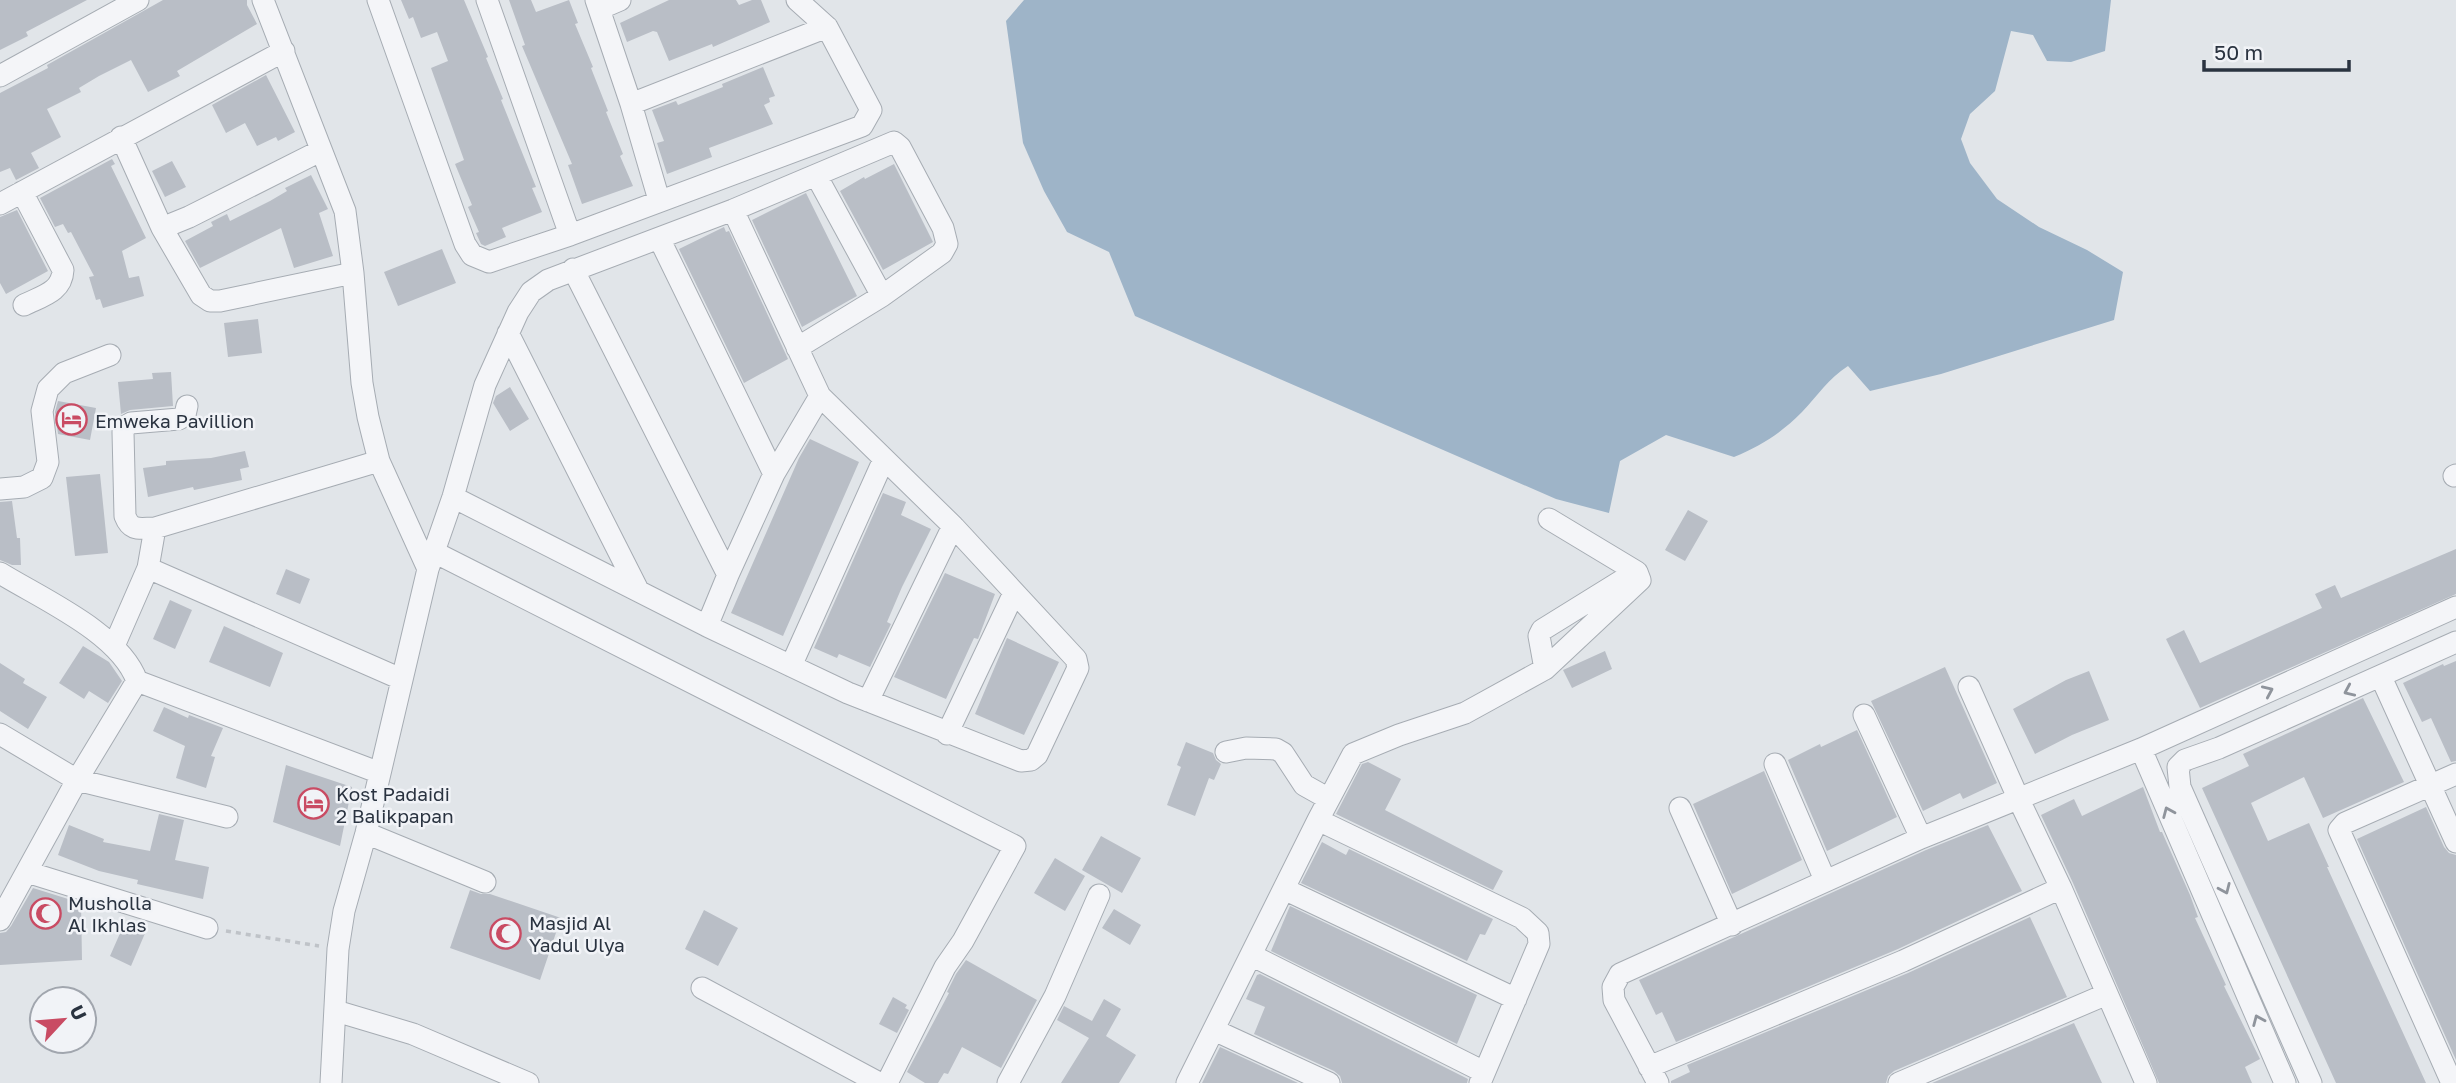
<svg xmlns="http://www.w3.org/2000/svg" width="2456" height="1083" font-family="'Golos Text',sans-serif">
<style>
.water{fill:#9eb4c8}
.building{fill:#b9bec6}
.lines{fill:none;stroke-linecap:round;stroke-linejoin:round}
.minor-casing{stroke:#a6acb3;stroke-width:23}
.path{stroke:#bfc3c8;stroke-width:3.5;stroke-dasharray:5 5;stroke-linecap:butt}
.minor{stroke:#f4f5f8;stroke-width:21}
.oneway{stroke:#8f949c}
.labels{text-anchor:middle;dominant-baseline:central;stroke-width:5;stroke-linejoin:round;paint-order:stroke}
.poi-label{font-size:19px;fill:#2a3340;stroke:#f1f3f7;text-anchor:start}
</style>
<rect width="100%" height="100%" fill="#e1e5e9"/>
<path class="water" d="M1024,0H2111L2105,51L2071,62L2047,61L2033,35L2011,31L1995,91L1970,114L1961,139L1970,163L1997,199L2039,227L2087,250L2123,272L2114,320L1941,374L1870,391L1848,366C1828,379 1818,395 1802,412C1780,434 1762,445 1734,457L1666,435L1620,461L1609,513L1556,499L1135,316L1109,252L1067,232L1044,191L1023,143L1006,21Z"/>
<path class="building" d="M0,0H87L26,32L28,36L0,50Z
M163,0H247V5L257,24L177,71L180,76L148,92L131,60L99,76L79,88L81,92L47,109L61,137L31,153L39,168L16,180L10,168L0,172V93L48,68L47,65Z
M401,0H464L488,57L486,58L503,99L501,100L536,187L532,188L542,212L502,228L506,237L485,246L481,244L476,233L479,232L468,207L472,205L455,164L464,160L431,68L448,61L437,32L421,38L413,17L409,19Z
M509,0H531L536,12L569,0L578,23L575,24L593,67L591,68L608,111L606,112L623,154L620,156L633,186L582,204L568,165L572,164L522,46L525,45Z
M669,0H736L739,5L752,0H761L770,22L713,47L712,44L669,61L657,32L653,31L627,42L620,23Z
M763,67L775,96L769,98L770,102L764,105L773,124L709,148L712,157L667,174L657,143L664,141L652,110L676,101L678,105L723,87L722,84Z
M266,75L295,132L278,141L276,137L257,146L245,123L226,133L212,105Z
M112,159L115,164L111,166L146,238L122,251L129,278L139,276L144,296L103,308L100,299L96,300L89,277L94,276L71,232L68,233L63,224L55,227L40,198Z
M172,161L186,187L165,197L152,171Z
M894,164L933,242L883,270L840,191L864,177L865,179Z
M311,175L328,209L319,213L333,256L294,268L281,228L200,268L185,241L213,226L211,222L227,214L230,221L270,201L287,191L285,188Z
M806,193L857,296L802,327L752,220Z
M17,210L48,271L6,294L0,283V217Z
M724,227L726,232L729,231L788,359L744,383L679,249Z
M442,249L456,283L398,306L384,272Z
M258,319L262,353L228,357L224,323Z
M171,372L173,406L130,410L121,414L118,382L153,379L152,373Z
M510,387L529,419L510,431L493,403L496,396Z
M58,401L96,408L90,440L58,434L55,412Z
M810,439L859,462L783,636L731,613L799,458Z
M245,451L249,467L240,469L242,480L194,490L193,487L148,497L143,468L166,465V461L211,458Z
M100,474L108,553L75,556L66,477Z
M883,493L906,502L901,515L931,529L902,587L887,622L891,624L870,667L839,654L837,658L814,648Z
M12,501L17,538H20L21,565H12L0,560V502Z
M1688,510L1708,521L1685,561L1665,550Z
M2456,549V594L2200,708L2166,639L2184,630L2200,663L2322,608L2315,594L2335,585L2341,598Z
M286,569L310,579L300,604L276,594Z
M945,573L995,594L978,639L974,638L946,699L894,677Z
M170,600L192,610L175,649L153,639Z
M224,626L283,653L270,687L209,662Z
M1007,638L1059,662L1024,735L975,714Z
M83,646L109,662L122,681L108,703L89,691L84,699L59,683Z
M1605,651L1612,669L1572,688L1563,670Z
M2456,661V761L2451,762L2431,718L2422,722L2403,683L2443,664L2444,666Z
M0,663L25,679L23,683L47,697L28,729L0,711Z
M1945,667L1997,783L1963,799L1960,793L1923,811L1871,701Z
M2089,671L2109,720L2072,735L2035,754L2013,709L2066,680Z
M2363,698L2404,782L2323,818L2304,777L2251,803L2268,841L2309,823L2329,867H2327L2426,1083H2336L2202,788L2249,766L2243,754Z
M164,707L188,718L189,715L223,728L211,756L215,757L206,788L176,778L185,746L153,731Z
M1857,730L1897,817L1827,851L1788,760L1820,744L1821,747Z
M1186,742L1213,753L1216,760L1221,764L1214,780L1209,778L1195,816L1167,805L1181,767L1177,765Z
M1368,762L1401,779L1385,810L1503,871L1493,890L1336,814L1362,764Z
M286,765L352,787L340,846L273,822Z
M1764,771L1802,860L1732,894L1693,804Z
M2143,787L2160,832H2162L2190,895L2198,917L2195,918L2226,985L2224,986L2260,1059L2245,1067L2252,1083H2159L2073,883L2041,815L2074,799L2082,816Z
M2426,807L2444,847L2449,853L2456,855V1060L2357,839Z
M159,814L184,820L175,860L209,867L203,899L137,884L138,880L99,871L58,855L69,825L104,839L103,842L150,851Z
M1988,825L2022,891L1898,949L1676,1042L1662,1012L1656,1015L1639,980L1926,850Z
M1101,836L1141,858L1122,893L1082,870Z
M1322,842L1346,855L1349,849L1493,919L1485,935L1480,934L1467,961L1301,883Z
M1055,858L1085,876L1065,911L1034,893Z
M33,888L81,903L82,960L0,965V933L6,932L11,926Z
M470,890L481,894H490L561,918L540,980L450,948Z
M1290,906L1477,995L1457,1044L1271,951Z
M1114,909L1141,925L1130,945L1102,928Z
M704,910L738,928L718,966L685,949Z
M2030,917L2067,997L1894,1071L1888,1076L1886,1083H1671V1081L1690,1072L1687,1065L1908,973Z
M125,922L146,931L131,966L110,956Z
M966,960L1037,1000L1001,1068L962,1047L948,1074L944,1073L938,1083H925L907,1072L949,993L947,992L956,974Z
M1260,974L1468,1079L1467,1083H1342L1340,1076L1334,1071L1254,1034L1265,1007L1246,999L1257,975Z
M893,997L907,1005L905,1008L909,1010L897,1033L879,1024Z
M1104,999L1121,1009L1106,1036L1136,1055L1119,1083H1061L1089,1038L1057,1020L1064,1006L1092,1021Z
M2074,1023L2102,1083H1932Z
M1220,1047L1298,1083H1202Z"/>
<g class="lines">
<defs>
<path id="minor" d="M263,0L345,211L353,273L362,383L368,417L379,461L428,569
M378,0L465,244L472,255L489,262L570,235L862,126L871,110L827,27L797,0
M487,0L570,235
M596,0L631,104L659,200
M599,9L620,0
M0,76L138,0
M631,104L827,27
M121,137L162,228L189,217L320,151
M816,175L882,296
M22,192L63,270C62,292 42,296 24,305
M0,204L284,51
M162,228L201,295L210,301H220L353,273
M659,238L774,474
M573,269L728,575
M508,333L637,588
M2454,476L2456,475
M0,489L24,487L42,478L48,462L42,411L48,389L64,373L110,355
M453,497L707,626L848,693L1021,761L1031,760L1037,755L1078,668L1076,659L953,526L820,396
M155,528C140,528 131,532 125,516L123,432L126,426L131,423L179,419L185,415L187,406
M434,552L1015,846L963,941L945,967L887,1083
M148,568L401,679
M0,573C42,599 120,633 137,681L380,773
M707,626L728,575L774,474L820,396L733,210
M114,646L148,568L155,528L379,461
M791,666L884,459
M1545,669L1539,636L1542,630L1634,573
M2381,677L2456,842
M1969,687L2019,800L2061,888L2146,1083
M868,701L953,526
M1864,715L1921,838
M0,734L77,780L227,817
M947,734L1014,593
M2141,749L2285,1083
M1226,752L1246,748L1276,749L1283,753L1304,785L1329,799
M1775,764L1825,880
M1680,808L1732,925
M1318,820L1522,918L1538,933L1539,944L1480,1083
M366,833L485,882
M27,872L207,928
M1284,889L1516,999
M0,920L77,780L137,681
M1251,955L1484,1072
M702,988L879,1083
M336,1011L413,1034L528,1083
M1214,1030L1329,1083
M1649,1067L1903,961L2061,888
M331,1083L338,949L344,911L366,833L428,569L453,497L485,385L518,312L531,292L548,280L733,210L894,142L900,147L943,228L947,244L942,253L882,296L797,348
M1008,1083L1055,996L1099,895
M1187,1083L1318,820L1353,754L1399,735L1465,713L1545,669L1640,580L1637,572L1549,519
M1658,1083L1614,1000L1613,987L1620,974L1921,838L2141,749L2456,607
M1899,1083L2107,994
M2311,1083L2180,787L2178,767L2185,760L2219,748L2456,642
M2452,1083L2339,830L2345,823L2456,774"/>
</defs>
<use href="#minor" class="minor-casing"/>
<path class="path" d="M226,931L319,946"/>
<use href="#minor" class="minor"/>
</g>
<defs><path id="oneway-chevron" d="M-2-3.5L2.5 0L-2 3.5" fill="none" stroke-width="1.6" stroke-linecap="round" stroke-linejoin="round" transform="scale(1.75)"/></defs>
<g class="oneway">
<use href="#oneway-chevron" transform="translate(2268 691) rotate(-24)"/>
<use href="#oneway-chevron" transform="translate(2349 691) rotate(156)"/>
<use href="#oneway-chevron" transform="translate(2168 812) rotate(-113)"/>
<use href="#oneway-chevron" transform="translate(2225 889) rotate(66)"/>
<use href="#oneway-chevron" transform="translate(2258 1020) rotate(-113)"/>
</g>
<defs>
<symbol id="hotel-ring" viewBox="-11 -11 22 22"><circle r="9.5" fill="#f1f3f7" stroke="#c94b63" stroke-width="1.5"/><path d="M-6-4.5h1.5V1H6V5H4.5V3h-9V5H-6ZM-4 0a1.8 1.8 0 1 1 3.6 0ZM.5 0V-2.5h3Q6-2.5 6 0Z" fill="#c94b63"/></symbol>
<symbol id="mosque-ring" viewBox="-11 -11 22 22"><circle r="9.5" fill="#f1f3f7" stroke="#c94b63" stroke-width="1.5"/><path d="M3.5-4.9A6 6 0 1 0 3.5 4.9A5 5 0 1 1 3.5-4.9Z" fill="#c94b63"/></symbol>
</defs>
<g fill-rule="evenodd">
<use href="#hotel-ring" x="54" y="402" width="35" height="35"/>
<use href="#hotel-ring" x="296" y="786" width="35" height="35"/>
<use href="#mosque-ring" x="28" y="896" width="35" height="35"/>
<use href="#mosque-ring" x="488" y="916" width="35" height="35"/>
</g>
<g class="labels">
<g class="poi-label">
<text x="95" y="420">Emweka Pavillion</text>
<text x="336" y="793">Kost Padaidi<tspan x="336" dy="22">2 Balikpapan</tspan></text>
<text x="68" y="902">Musholla<tspan x="68" dy="22">Al Ikhlas</tspan></text>
<text x="529" y="922">Masjid Al<tspan x="529" dy="22">Yadul Ulya</tspan></text>
</g>
</g>
<g transform="translate(63 1020) rotate(64)"><circle r="33" fill="#f1f3f7" stroke="#a1a6ae" stroke-width="2"/>
<path d="M0-5L12 26L0 18L-12 26Z" fill="#c94b63"/>
<text y="-10" font-size="19" font-weight="bold" text-anchor="middle" fill="#2a3340">U</text>
</g>
<path d="M2204 60v10h145v-10" fill="none" stroke="#2a3340" stroke-width="3.5"/>
<text x="2214" y="60" font-size="21" fill="#2a3340" stroke="#f1f3f7" stroke-width="5" paint-order="stroke">50 m</text>
</svg>
